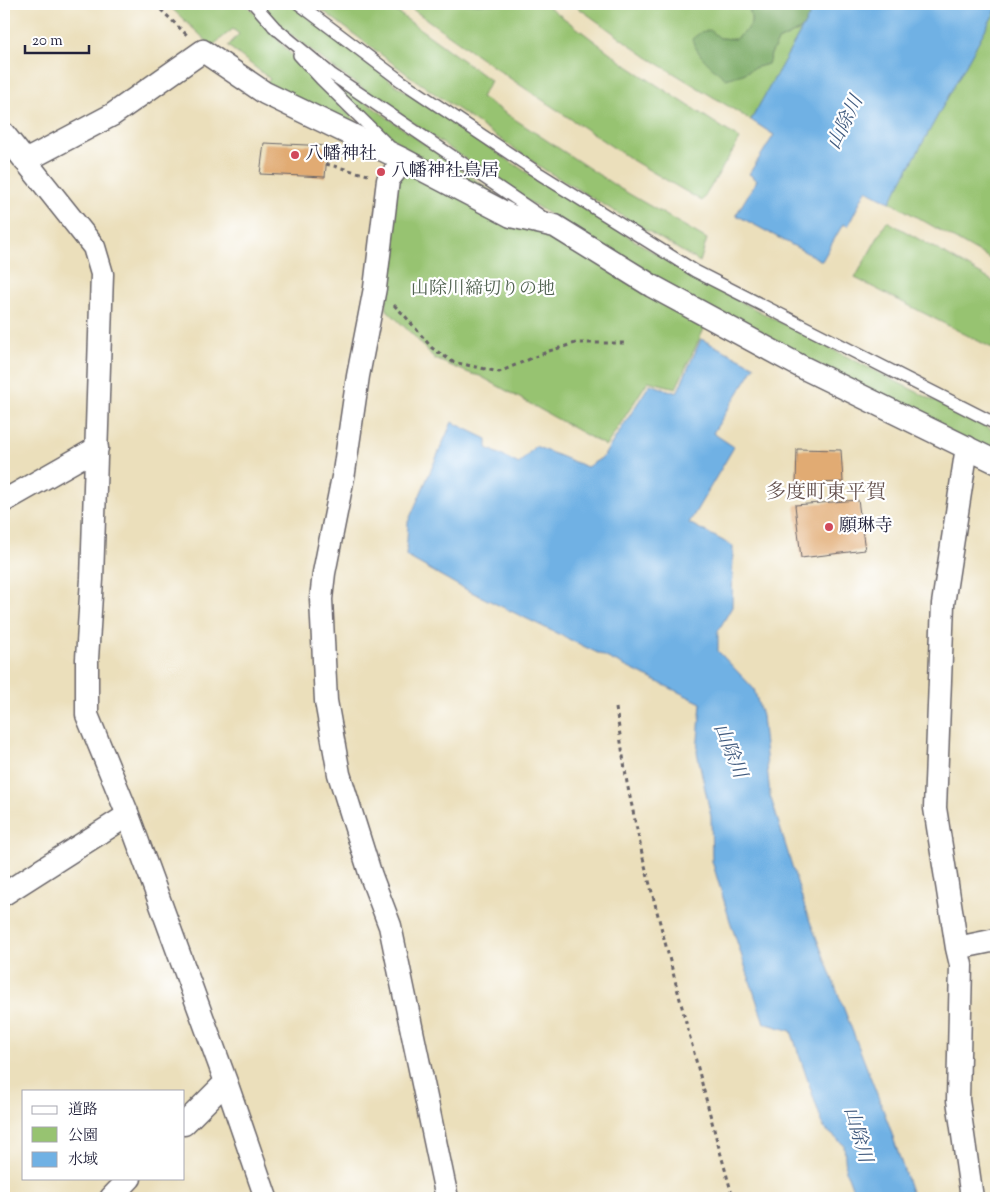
<svg xmlns="http://www.w3.org/2000/svg" width="1000" height="1202" font-family="'Sorts Mill Goudy','Noto Serif JP',serif">
<style>
.green{fill:#97c371;stroke:#5c7256}
.forest{fill:#79a963;stroke:#4e664f}
.water{fill:#70b1e4;stroke:#496a90}
.building{fill:#e1ab73}
.lines{fill:none;stroke-linecap:round;stroke-linejoin:round}
.lane-casing{stroke:#686468;stroke-width:14}
.street-casing{stroke:#686468;stroke-width:25}
.path{stroke:#686468;stroke-width:3;stroke-dasharray:4 4;stroke-linecap:butt}
.lane{stroke:#fff;stroke-width:11}
.street{stroke:#fff;stroke-width:22}
.poi-dot{fill:#d1495b;stroke:#fff;stroke-width:2}
.labels{text-anchor:middle;dominant-baseline:central;stroke-width:4.5;stroke-linejoin:round;paint-order:stroke}
.poi-label{font-size:18px;fill:#22223b;stroke:#fff;text-anchor:start}
.park-label{font-size:18px;fill:#516251;stroke:#fff}
.water-label{font-size:19px;font-style:italic;fill:#415b7f;stroke:#fff}
.quarter-label{font-size:20px;fill:#65524f;stroke:#fff}
</style>
<rect width="100%" height="100%" fill="#fff"/>
<filter id="ink" filterUnits="userSpaceOnUse"><feTurbulence type="fractalNoise" baseFrequency=".02" numOctaves="2"/><feDisplacementMap in="SourceGraphic" scale="10" xChannelSelector="R" yChannelSelector="G"/><feConvolveMatrix kernelMatrix="1 2 1 2 8 2 1 2 1" color-interpolation-filters="sRGB"/></filter>
<filter id="wash" filterUnits="userSpaceOnUse"><feTurbulence type="fractalNoise" baseFrequency=".0096" numOctaves="4" result="noise"/><feDisplacementMap in="SourceGraphic" scale="20" xChannelSelector="R" yChannelSelector="G"/><feGaussianBlur stdDeviation="1.12" result="paint"/><feColorMatrix in="noise" values="0 0 0 0 0 0 0 0 0 0 0 0 0 0 0 0 0 1.4 0 .05"/><feComposite in="paint" operator="in"/></filter>
<g filter="url(#wash)">
<rect width="100%" height="100%" fill="#ebdfbb"/>
<path class="green" d="M167,4H246L315,81L370,135L265,86L270,79L228,46L239,34L233,29L212,46Z
M261,4H290L396,85L535,178L690,275L816,341L996,432V456L677,292L513,192L339,72L281,27Z
M314,4H386L491,81L481,97L619,188L707,239L700,262L545,170L411,77Z
M405,4H545L629,67L740,139L702,201L632,160L511,79Z
M573,4H748C754,26 753,25 735,39L720,38L743,74L754,68L768,64L771,54L778,41L802,29L751,120L647,57Z
M996,10V262L890,202Z
M325,77L333,79L525,215L442,173L375,126Z
M405,170L497,204L706,325L676,388L648,381L606,446L480,376L469,373L435,359L415,337L386,309L391,245L398,175Z
M887,221L996,283V350L855,278Z"/>
<path class="forest" d="M748,4H816L802,29L778,41L771,54L768,64L754,68L743,74L726,79C713,68 697,56 692,39L701,32L710,30L720,38L735,39C753,25 754,26 748,4Z"/>
<path class="water" d="M816,4H996V10L890,202L866,190L848,226L843,224L822,261L736,215L757,180L749,174L774,135L751,120Z
M701,339L755,366L713,433L734,447L689,523L733,546L732,607L718,631V651L754,689L762,716L770,795L806,911L889,1125L913,1198H856L846,1171L844,1145L824,1128L791,1031L764,1023L730,921L712,861L711,817L697,752L701,703L459,586L406,556L408,522L452,422L487,439V448L519,464L535,446L587,467L603,457L650,384L677,393Z"/>
<g id="blocks">
<path class="building" d="M264,143L328,146L325,177L260,174Z
M797,449L841,450L843,482L796,484Z
M858,500L865,550L801,558L795,505Z"/>
</g>
</g>
<g filter="url(#ink)">
<use href="#blocks" fill-opacity="0" stroke="#686468" stroke-width="1"/>
<g class="lines">
<defs>
<path id="lane" d="M254,4L277,30
M299,4L401,81L540,174L695,271L996,424
M273,26L331,74L541,216
M299,55L321,79L388,145"/>
<path id="street" d="M4,134L94,247L102,274L92,579L87,659V715L128,815L226,1082L266,1198
M404,160L388,180L375,288L358,376L344,472L324,573L321,599L326,701L339,774L371,876L390,926L447,1198
M25,161L112,115L203,51L265,93L404,160L511,216L555,226L652,286L800,366L996,462
M967,447L943,604L935,808L957,948L961,965L958,1100L972,1198
M4,501L97,448
M4,894L128,815
M957,948L996,940
M184,1124L226,1082
M111,1198L130,1178"/>
</defs>
<use href="#lane" class="lane-casing"/>
<use href="#street" class="street-casing"/>
<path class="path" d="M155,4L189,37
M326,164L368,175
M394,305L405,316L432,348L453,362L499,372L549,351L576,343H626
M616,708L627,783L643,858L716,1137L733,1198"/>
<use href="#lane" class="lane"/>
<use href="#street" class="street"/>
</g>
</g>
<g class="poi-dot">
<circle cx="295" cy="155" r="5"/>
<circle cx="381" cy="172" r="5"/>
<circle cx="829" cy="527" r="5"/>
</g>
<g class="labels">
<g class="poi-label">
<text x="305" y="155">八幡神社</text>
<text x="391" y="172">八幡神社鳥居</text>
<text x="839" y="527">願琳寺</text>
</g>
<g class="park-label">
<text x="483" y="290">山除川締切りの地</text>
</g>
<g class="water-label">
<text transform="translate(846 123) rotate(-64)">山除川</text>
<text transform="translate(729 751) rotate(68)">山除川</text>
<text transform="translate(857 1135) rotate(74)">山除川</text>
</g>
<g class="quarter-label">
<text x="826" y="493">多度町東平賀</text>
</g>
</g>
<rect width="1000" height="1202" fill="none" stroke="#fff" stroke-width="20"/>
<rect x="22" y="1090" width="162" height="90" fill="#ffffff" stroke="#a7a7b1"/>
<rect x="32" y="1106" width="25" height="8" fill="#ffffff" stroke="#a7a7b1"/>
<text x="68" y="1114" font-size="15" fill="#22223b">道路</text>
<rect x="32" y="1127" width="25" height="15" fill="#97c371" stroke="#a7a7b1"/>
<text x="68" y="1140" font-size="15" fill="#22223b">公園</text>
<rect x="32" y="1152" width="25" height="15" fill="#70b1e4" stroke="#a7a7b1"/>
<text x="68" y="1164" font-size="15" fill="#22223b">水域</text>
<path d="M25 45v8h64v-8" fill="none" stroke="#22223b" stroke-width="2.5"/>
<text x="32" y="45" font-size="15" fill="#22223b" stroke="#ffffff" stroke-width="4" paint-order="stroke">20 m</text>
</svg>
